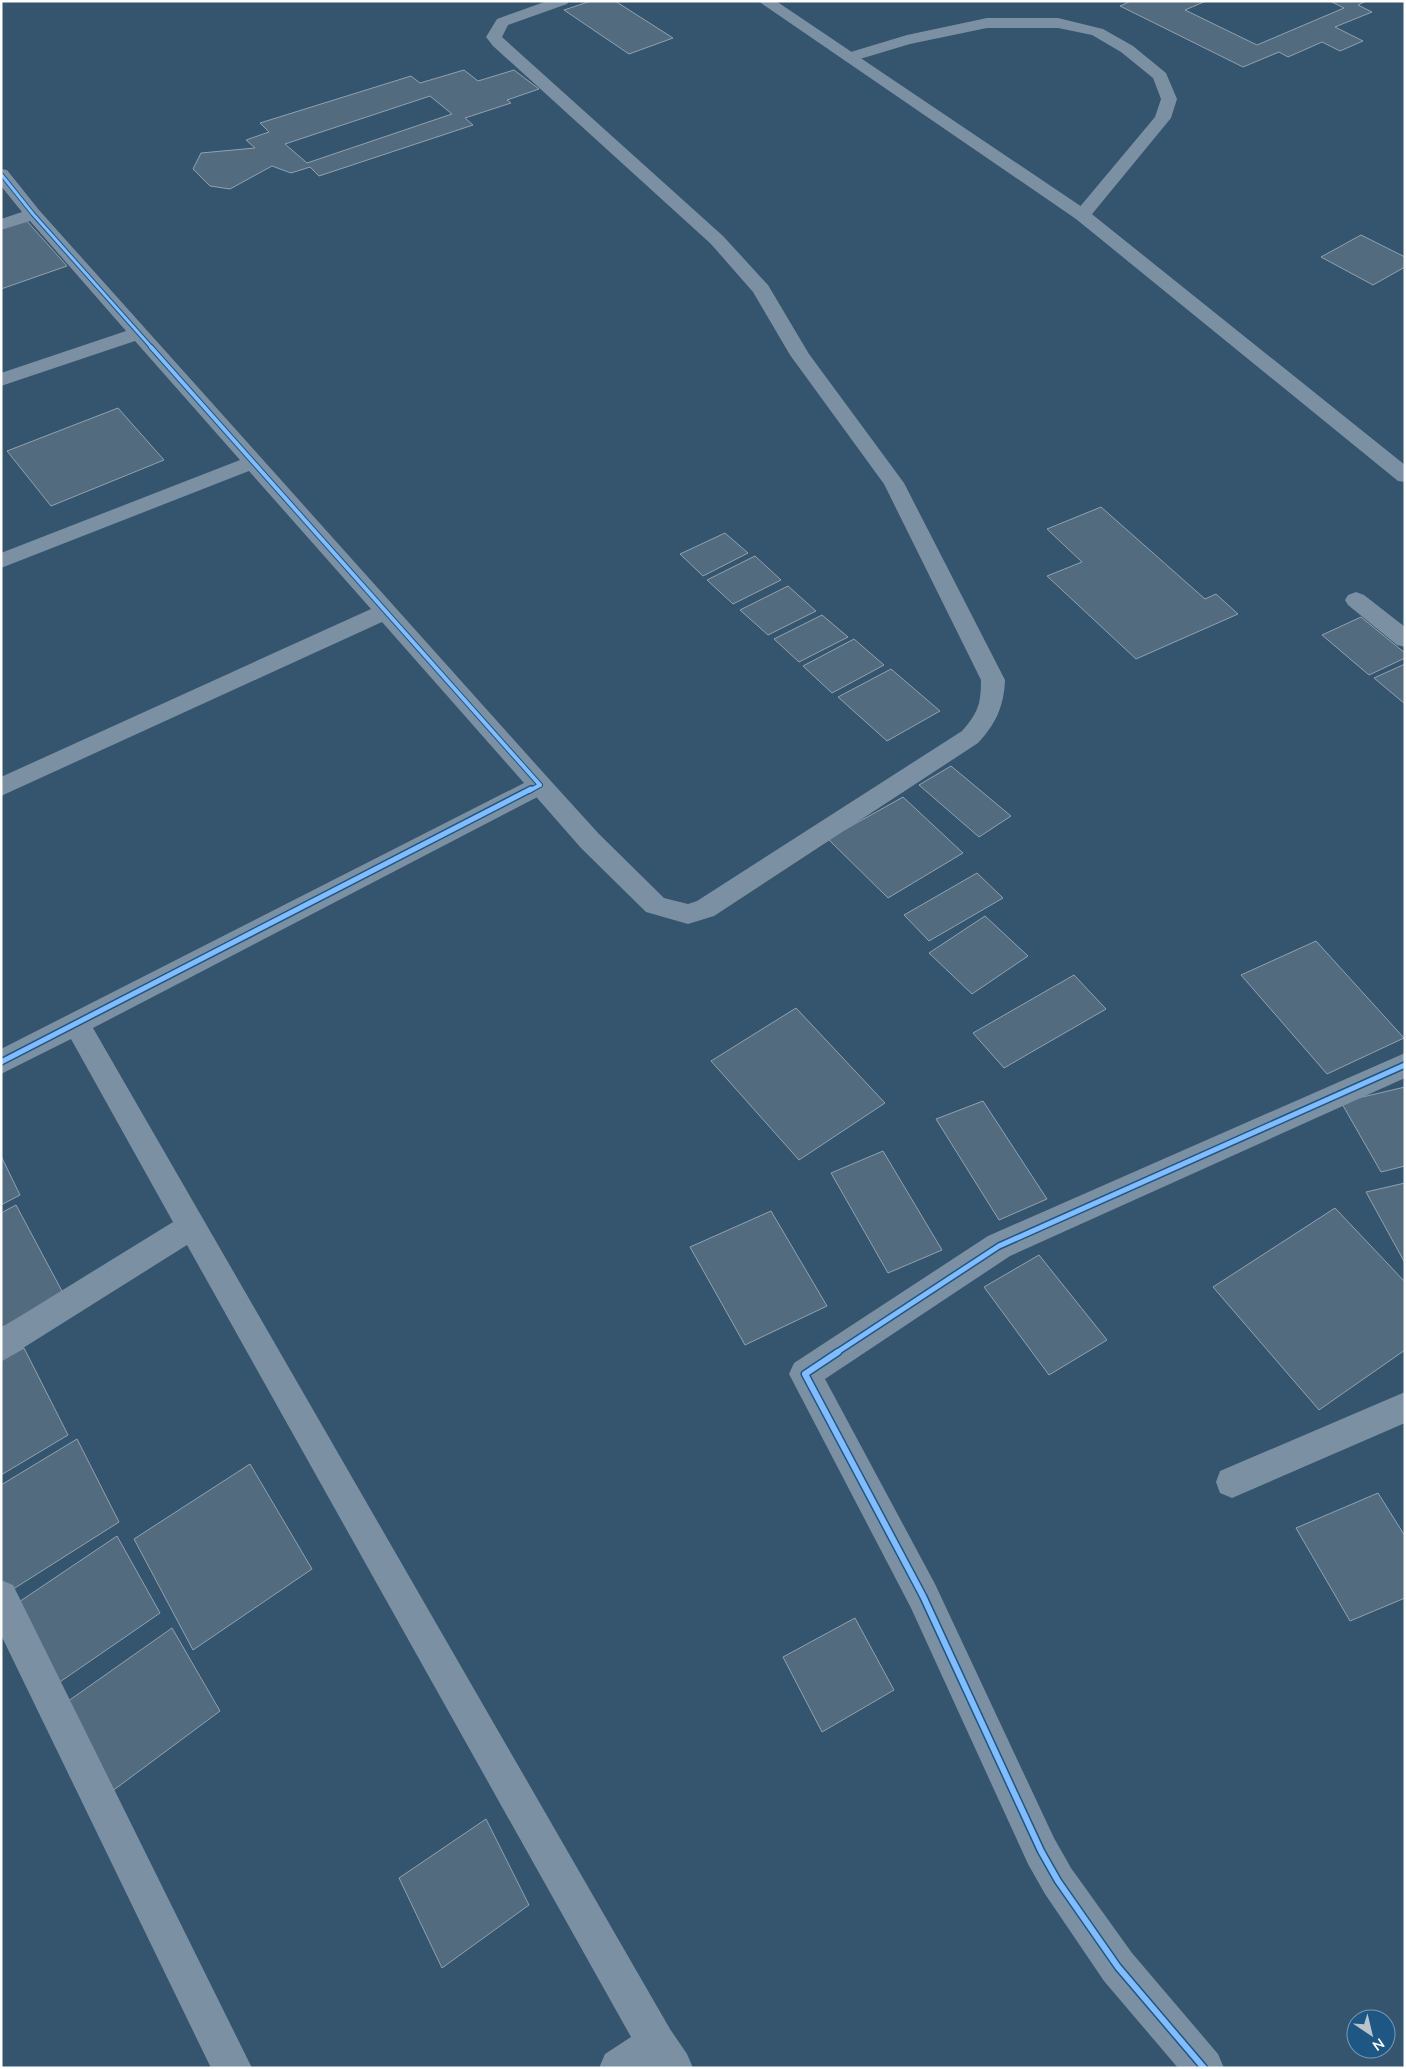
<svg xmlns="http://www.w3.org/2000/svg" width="1406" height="2069" font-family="Mulish,sans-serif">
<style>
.building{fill:#536b7f;stroke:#8fa2b1;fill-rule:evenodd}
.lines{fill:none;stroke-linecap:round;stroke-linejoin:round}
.service{fill:#7b90a3;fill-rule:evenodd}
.minor{fill:#7b90a3;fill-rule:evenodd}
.cycleway-far3-casing{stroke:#1e5684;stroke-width:5}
.cycleway-far2-casing{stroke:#1e5684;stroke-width:6}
.cycleway-far1-casing{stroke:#1e5684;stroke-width:8}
.cycleway-casing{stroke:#1e5684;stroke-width:9}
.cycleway-far3{stroke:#80bcff;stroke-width:3}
.cycleway-far2{stroke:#80bcff;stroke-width:4}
.cycleway-far1{stroke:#80bcff;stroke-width:5}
.cycleway{stroke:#80bcff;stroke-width:6}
</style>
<rect width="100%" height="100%" fill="#35546d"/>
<path class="building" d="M591,1H615L673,38L629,54L564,10Z
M1131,1H1206L1185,10L1257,45L1344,8L1330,1H1366L1358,5L1372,12L1335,27L1363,41L1340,51L1322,42L1288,57L1279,52L1243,67L1120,6Z
M464,70L478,81L514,70L539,89L507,100L511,103L465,118L473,125L319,176L310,167L291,173L272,166L230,189L210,186L193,169L201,153L255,148L246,140L269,132L260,123L411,76L420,83ZM430,96L452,114L307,163L285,144Z
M25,219L67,266L1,289V227Z
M1361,235L1405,257V267L1373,285L1321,257Z
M118,408L164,460L51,506L7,451Z
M1101,507L1205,599L1216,594L1238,614L1136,659L1047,576L1082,562L1047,529Z
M725,533L748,553L703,576L680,554Z
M755,556L781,580L733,604L707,580Z
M788,586L816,611L768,635L740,610Z
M822,615L848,637L799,662L774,639Z
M1361,617L1405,653V658L1369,675L1322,635Z
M854,639L884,665L832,693L803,666Z
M1405,664V704L1374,678Z
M891,669L940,711L887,741L838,697Z
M951,766L1011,816L979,837L919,785Z
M903,797L963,853L888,898L828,839Z
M977,873L1003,898L929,941L904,915Z
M985,916L1028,956L972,994L929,953Z
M1316,941L1404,1038L1327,1074L1241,975Z
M1074,975L1106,1009L1004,1068L973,1033Z
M796,1008L885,1103L799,1160L711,1061Z
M1405,1087V1166L1381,1172L1341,1102Z
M983,1101L1047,1199L999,1220L936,1119Z
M883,1151L942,1250L888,1273L831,1173Z
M1,1156L20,1195L1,1205Z
M1405,1183V1263L1366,1192Z
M16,1205L63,1293L1,1328V1213Z
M1335,1208L1405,1282V1350L1319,1410L1213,1287Z
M771,1211L827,1306L745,1345L690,1247Z
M1039,1255L1107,1340L1049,1375L984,1287Z
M24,1348L68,1435L1,1475V1361Z
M77,1439L119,1522L7,1593L1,1580V1485Z
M250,1464L312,1569L193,1650L134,1539Z
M1378,1493L1405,1536V1598L1350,1621L1296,1528Z
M117,1536L160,1613L54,1686L13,1606Z
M855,1618L894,1690L822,1732L783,1657Z
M172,1628L220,1711L111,1792L64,1704Z
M486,1819L529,1905L442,1968L399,1878Z"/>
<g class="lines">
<path class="service" d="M547,1H569L567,4L508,25L502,37L723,236L768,285L809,354L904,483L1005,680C1004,706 996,724 978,743L714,916L688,924L646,912L581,848L531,791L528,785L531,779L540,776L549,779L599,834L664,898L688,904L697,901L962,731C978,713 981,704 981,680L884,484L790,355L753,292L711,244L493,46L486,37L497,19Z
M987,18H1058L1103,29L1133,46L1166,73L1177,99L1171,118L1088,219L1082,220L1076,219L1073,215L1155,117L1161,99L1153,78L1121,52L1092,35L1058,28H987L910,44L850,62L844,60L842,57L844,54L907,35Z"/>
<path class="minor" d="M758,1H776L1088,211L1405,465V482L1398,481L1076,219Z
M1,169L7,170L39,210L549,779L552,785L549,791L93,1028L670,2029L687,2054L693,2068H599L605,2054L631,2037L187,1245L12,1355L1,1360V1328L173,1222L71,1039L1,1074V1049L524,783L382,622L1,796V777L371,609L249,471L1,568V553L240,460L135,341L1,386V373L126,331L30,221L1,230V219L22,212L1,186Z
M1356,592L1364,595L1405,627V647L1397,645L1348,605L1345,600L1348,595Z
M1405,1053V1078L1010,1256L825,1379L935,1584L1054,1838L1071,1868L1132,1953L1218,2054L1224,2068H1178L1104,1981L1045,1894L1028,1864L911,1608L789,1374L794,1363L988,1236Z
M1405,1392V1423L1232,1498L1220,1493L1216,1482L1220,1471Z
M1,1580L13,1585L252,2068H211L1,1635Z"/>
<defs>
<path id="cycleway-far3" d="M1,174L33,214L152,348"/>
<path id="cycleway-far2" d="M151,347L540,785L529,791"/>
<path id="cycleway-far1" d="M1,1062L531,789
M836,1353L999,1246L1405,1065"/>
<path id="cycleway" d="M838,1352L805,1374L923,1596L1041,1851L1058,1881L1118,1967L1204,2068"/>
</defs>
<use href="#cycleway-far3" class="cycleway-far3-casing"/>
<use href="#cycleway-far2" class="cycleway-far2-casing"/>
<use href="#cycleway-far1" class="cycleway-far1-casing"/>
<use href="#cycleway" class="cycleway-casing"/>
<use href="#cycleway-far3" class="cycleway-far3"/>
<use href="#cycleway-far2" class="cycleway-far2"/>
<use href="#cycleway-far1" class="cycleway-far1"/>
<use href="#cycleway" class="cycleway"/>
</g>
<rect width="1406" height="2069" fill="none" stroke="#ffffff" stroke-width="5"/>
<g transform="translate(1371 2034) rotate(145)"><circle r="24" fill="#1e5684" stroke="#789ab5"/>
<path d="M0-4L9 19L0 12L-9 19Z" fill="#b8c3cc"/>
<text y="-8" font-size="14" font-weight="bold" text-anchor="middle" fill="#ffffff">N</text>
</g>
</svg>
